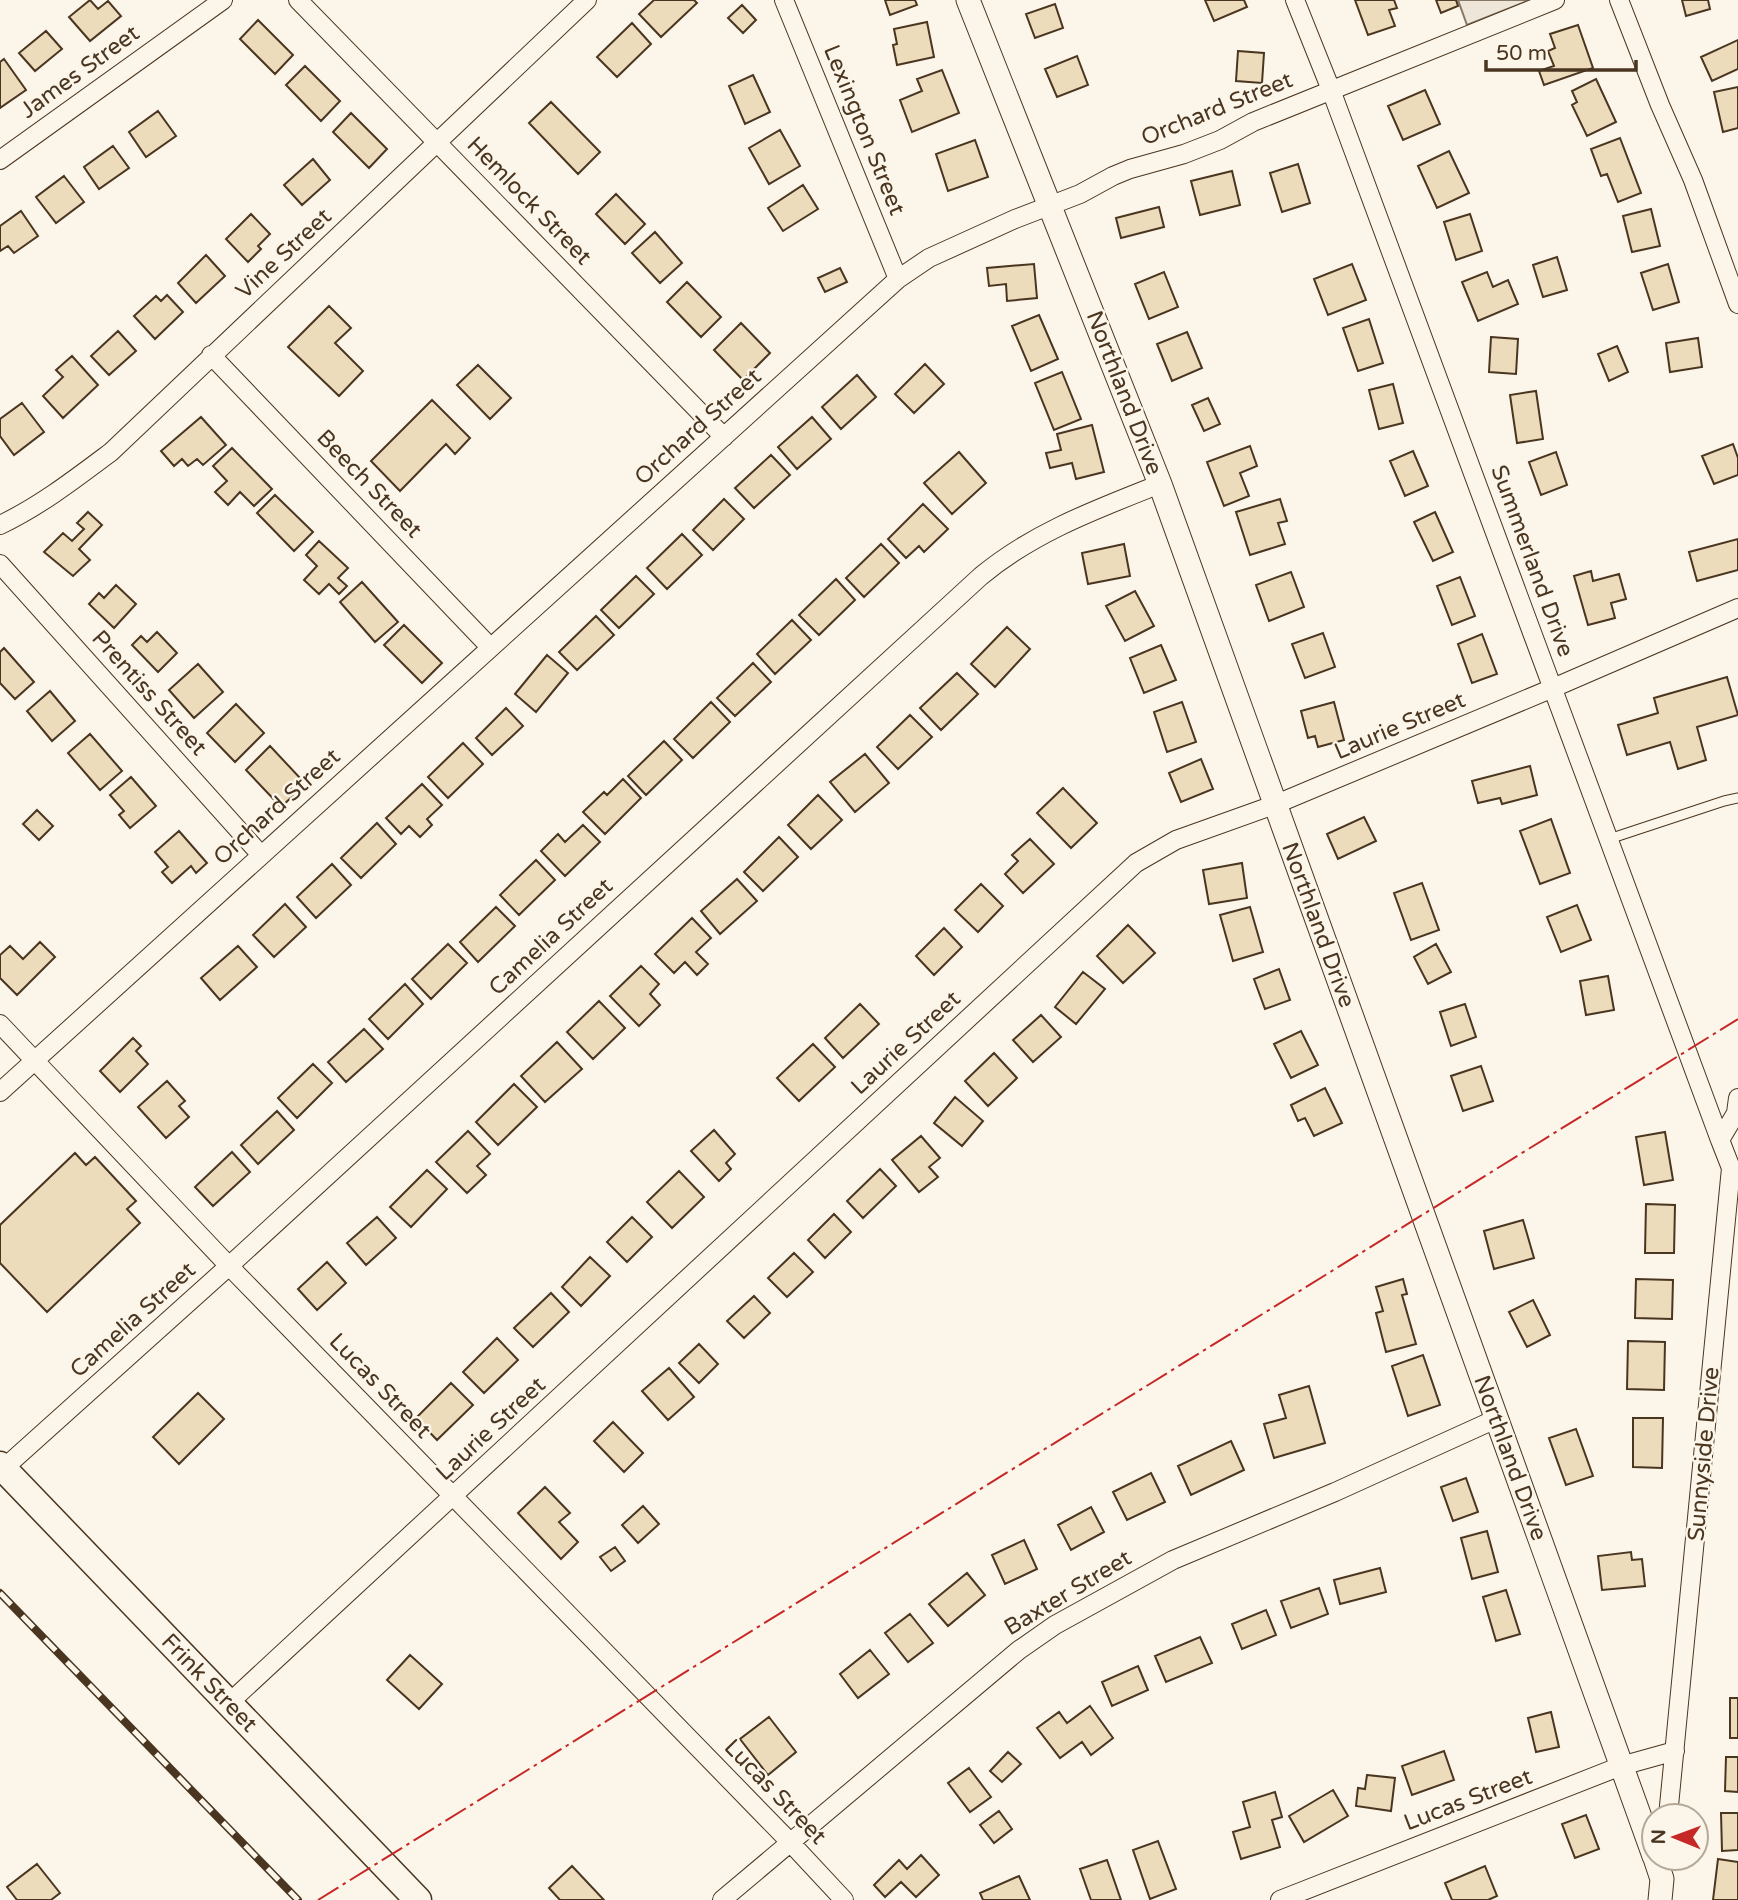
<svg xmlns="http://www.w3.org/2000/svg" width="1738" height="1900" font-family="'Varela Round',sans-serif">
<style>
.green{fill:#ede6d9;stroke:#887966;stroke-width:2}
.building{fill:#ecdcbc;stroke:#4a3520;stroke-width:2}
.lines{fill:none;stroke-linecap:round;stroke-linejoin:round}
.service-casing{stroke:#4a3520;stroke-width:11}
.minor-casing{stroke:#4a3520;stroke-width:20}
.tertiary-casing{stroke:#4a3520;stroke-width:25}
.secondary-casing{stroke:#4a3520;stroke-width:29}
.service{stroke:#fbf6e9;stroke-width:9}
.minor{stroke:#fbf6e9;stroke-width:18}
.tertiary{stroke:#fbf6e9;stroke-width:23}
.secondary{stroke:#fbf6e9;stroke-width:26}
.rail-casing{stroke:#4a3520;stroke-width:8}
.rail{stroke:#fbf6e9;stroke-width:5;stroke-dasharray:16;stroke-linecap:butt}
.power{stroke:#c62828;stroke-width:2;stroke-dasharray:24 5 3.5 5;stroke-linecap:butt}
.labels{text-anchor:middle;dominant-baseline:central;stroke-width:5;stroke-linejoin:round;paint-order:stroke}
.street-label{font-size:23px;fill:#4a3520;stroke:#fbf6e9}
</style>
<rect width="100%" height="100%" fill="#fbf6e9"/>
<path class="green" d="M1458,0H1530L1467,25Z"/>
<path class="building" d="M90,0L98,9L108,1L121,16L90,41L69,17Z
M654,0H694L697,3L661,37L639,14Z
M885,0H915L917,5L890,15Z
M1205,0H1244L1247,7L1214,21Z
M1355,0H1394L1397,8L1389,10L1395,26L1368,35Z
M1436,0H1456L1458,6L1441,13Z
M1682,0H1708L1710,9L1686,16Z
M1055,4L1063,28L1035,38L1026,14Z
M742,5L756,20L743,33L728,18Z
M258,20L293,55L275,74L240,39Z
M927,22L934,57L897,65L893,45L897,44L894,29Z
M632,23L651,44L617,77L597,57Z
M1578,25L1593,68L1544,85L1539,71L1554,66L1548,51L1555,48L1550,34Z
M46,31L62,49L35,71L19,53Z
M1738,40V69L1712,81L1701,57Z
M1238,51L1264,53L1262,83L1236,81Z
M1077,56L1088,85L1057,97L1045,69Z
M4,59L26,90L0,108V62Z
M305,66L340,101L321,121L286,85Z
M942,70L959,113L912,132L900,100L922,91L917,79Z
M753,75L770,112L745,124L729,86Z
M1596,79L1616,122L1587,136L1572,105L1577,102L1572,91Z
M1738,87V128L1723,132L1714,92Z
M1425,90L1440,124L1403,140L1388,106Z
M551,102L600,152L578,174L529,123Z
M158,111L176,136L146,157L129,132Z
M351,113L387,149L369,168L333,132Z
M780,130L800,166L769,184L749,148Z
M1620,138L1641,193L1618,202L1607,174L1601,176L1591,149Z
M975,140L988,177L948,191L936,154Z
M113,146L129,168L99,189L84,167Z
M1449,151L1469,193L1437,208L1418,166Z
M313,159L330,180L302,205L284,185Z
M1298,164L1310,203L1282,212L1270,173Z
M1232,171L1240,205L1200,215L1191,181Z
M64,176L84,202L56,223L36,197Z
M803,185L818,209L783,231L768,208Z
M616,194L645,224L625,244L596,214Z
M1159,207L1164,227L1121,238L1116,218Z
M1651,209L1660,246L1632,252L1623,216Z
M21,211L38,236L14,253L8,246L0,251V226Z
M251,214L270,234L258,246L261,249L248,262L226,239Z
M1470,214L1482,251L1456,260L1444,222Z
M655,232L682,263L660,283L632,253Z
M206,255L225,276L196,303L178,283Z
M1557,257L1567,290L1543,297L1533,265Z
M1034,264L1037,298L1007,301L1006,284L989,286L987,268Z
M1352,264L1366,300L1328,315L1314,279Z
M1668,264L1679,302L1653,310L1641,273Z
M840,268L847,282L825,292L818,278Z
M1164,272L1178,307L1149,319L1135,284Z
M1487,272L1493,287L1508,280L1518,304L1478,321L1462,282Z
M687,282L721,317L701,337L667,302Z
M167,295L183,312L155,339L134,316L156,296L161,301Z
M329,306L351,328L335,343L363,371L339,396L288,347Z
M1039,315L1058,359L1031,371L1012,326Z
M1369,319L1383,363L1358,371L1343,328Z
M741,323L770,353L743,380L714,350Z
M118,331L136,351L109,375L91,356Z
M1187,332L1202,368L1172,381L1157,344Z
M1491,337L1518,339L1516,374L1489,372Z
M1698,338L1702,367L1670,372L1666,343Z
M1617,346L1628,372L1609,381L1598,354Z
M72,356L98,385L63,418L43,396L63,377L56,370Z
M925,364L944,384L914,413L895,394Z
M478,365L511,398L490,419L457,385Z
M1062,372L1081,419L1054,430L1035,383Z
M857,375L876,397L841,429L822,407Z
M1393,384L1403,423L1379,429L1369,390Z
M1536,391L1543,439L1517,443L1510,395Z
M1208,398L1220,424L1204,431L1192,405Z
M432,400L470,438L455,454L446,444L400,491L371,461Z
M22,403L44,432L14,455L0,436V419Z
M201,417L226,445L203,465L197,459L188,466L182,459L174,466L161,451Z
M812,417L831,439L797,469L778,447Z
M1092,425L1104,472L1076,479L1072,463L1050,468L1046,453L1061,450L1057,434Z
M1733,444L1738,458V475L1714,484L1702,456Z
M1250,446L1257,466L1240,473L1249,496L1224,506L1207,462Z
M232,448L272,489L254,506L240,492L228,505L215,492L227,481L213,466Z
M1413,451L1428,486L1405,496L1390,461Z
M959,452L986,483L952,514L924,483Z
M1556,452L1567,485L1541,495L1529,462Z
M771,455L790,475L754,508L735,488Z
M275,495L313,532L294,551L257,513Z
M724,499L744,519L713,550L693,530Z
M1280,499L1287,521L1278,523L1285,544L1250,555L1236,512Z
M923,504L948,529L924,552L919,546L906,558L888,539Z
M88,512L102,525L79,549L90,560L73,576L44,552L63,533L72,541L84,529L77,523Z
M1435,512L1453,552L1433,561L1414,522Z
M682,534L702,555L667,589L647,568Z
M1738,539V570L1697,581L1689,552Z
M319,541L348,568L338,578L347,586L339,594L329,584L319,594L304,580L317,566L306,555Z
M881,544L899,563L864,597L846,578Z
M1124,544L1130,576L1088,584L1082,553Z
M1591,571L1593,581L1619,574L1626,599L1611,603L1615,618L1588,625L1574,576Z
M1291,572L1304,607L1269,621L1256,585Z
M636,576L654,594L619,628L601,610Z
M1460,577L1475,616L1452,625L1437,586Z
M836,579L855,600L819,635L799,615Z
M362,582L398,622L375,642L340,602Z
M116,585L136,604L114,628L89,604L99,593L104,598Z
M1135,591L1154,626L1125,641L1106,606Z
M596,616L614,635L577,670L559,652Z
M792,620L811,640L775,674L757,654Z
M404,625L442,663L422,683L384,645Z
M1007,627L1030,649L995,687L971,664Z
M157,632L177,653L158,672L132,645L141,636L147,642Z
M1323,633L1335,667L1305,678L1292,644Z
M1482,634L1497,674L1472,683L1458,644Z
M1161,645L1176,680L1144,693L1130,658Z
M4,648L34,682L15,699L0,683V652Z
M547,655L568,673L536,712L515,694Z
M753,663L771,682L735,716L717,698Z
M198,664L223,692L194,718L169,690Z
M957,673L978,694L941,730L920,708Z
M1727,677L1738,715L1697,727L1706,760L1678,769L1670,742L1627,755L1618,725L1658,713L1654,698Z
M50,691L75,721L52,741L27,711Z
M711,702L730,722L693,758L674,739Z
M1182,702L1196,742L1167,752L1154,712Z
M1334,702L1344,740L1318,747L1315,736L1308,738L1301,711Z
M236,704L264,733L235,762L207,733Z
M506,708L523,726L492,755L476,738Z
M910,715L932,737L898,769L877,747Z
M90,734L122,771L100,790L68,753Z
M664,741L682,760L646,795L628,776Z
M463,743L483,764L448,798L428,777Z
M270,746L300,778L290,787L296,793L281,807L246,770Z
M865,754L889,783L855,812L830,782Z
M1201,759L1213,789L1181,802L1169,773Z
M1530,766L1537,795L1502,804L1500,798L1478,803L1472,781Z
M131,777L156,806L130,828L119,815L124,811L110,795Z
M623,779L641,798L605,834L583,812L604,792L607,795Z
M422,784L442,805L427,819L432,825L420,837L409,826L401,834L386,818Z
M1063,788L1097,823L1071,848L1037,813Z
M818,795L842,820L811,849L788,825Z
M37,810L53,826L39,840L23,824Z
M1364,817L1376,841L1338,859L1327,834Z
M1551,819L1570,873L1540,884L1520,831Z
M377,823L396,844L361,878L341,858Z
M583,825L600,842L565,876L541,851L558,834L565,842Z
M179,831L207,863L196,873L191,866L172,883L162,872L168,867L155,852Z
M779,837L798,857L763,891L744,872Z
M1030,839L1054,864L1023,893L1005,874L1018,861L1012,855Z
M536,860L555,880L519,915L500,895Z
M1242,863L1247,898L1209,904L1203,870Z
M332,864L351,885L316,918L297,897Z
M737,879L757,901L720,934L701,911Z
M1422,883L1439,930L1411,940L1394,893Z
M981,884L1003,906L978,932L955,910Z
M285,904L306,927L274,957L253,935Z
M1577,905L1591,940L1561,952L1547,917Z
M496,907L515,926L478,962L460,942Z
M1250,907L1263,952L1233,961L1220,915Z
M692,918L711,938L696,952L708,964L697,975L685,962L674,973L655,954Z
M1128,925L1155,953L1123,983L1097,956Z
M944,928L962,947L934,975L916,956Z
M40,942L55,957L17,995L0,978V955L10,946L23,959Z
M448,944L467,963L431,999L412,979Z
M1436,944L1451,972L1428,984L1414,957Z
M238,946L257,967L220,1000L201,978Z
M641,966L659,984L650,994L660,1005L639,1026L610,996Z
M1279,969L1290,1000L1265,1009L1254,979Z
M1083,972L1105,989L1076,1024L1055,1007Z
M1608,976L1614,1010L1586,1015L1580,981Z
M405,984L423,1004L388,1039L369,1019Z
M599,1001L625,1028L593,1059L567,1032Z
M860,1004L879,1024L843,1058L825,1038Z
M1465,1004L1476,1037L1451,1046L1440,1012Z
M1041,1015L1061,1037L1033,1062L1013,1040Z
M364,1029L383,1049L346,1082L328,1062Z
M1301,1031L1318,1065L1291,1078L1274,1044Z
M133,1038L141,1046L136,1051L148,1064L120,1092L100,1071Z
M557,1042L582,1069L545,1102L521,1076Z
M813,1044L835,1067L799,1101L777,1078Z
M994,1053L1017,1078L988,1106L965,1081Z
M313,1064L332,1083L297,1118L278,1098Z
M1481,1066L1493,1101L1463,1111L1451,1076Z
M167,1081L185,1101L179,1106L189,1117L166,1138L138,1107Z
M514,1084L537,1107L498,1145L476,1122Z
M1325,1088L1342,1123L1314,1136L1305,1118L1298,1121L1291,1105Z
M955,1097L983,1121L962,1146L934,1123Z
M277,1111L294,1130L258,1164L241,1145Z
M714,1130L735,1154L726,1163L731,1169L719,1181L691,1151Z
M468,1131L490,1154L477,1166L486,1175L467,1193L436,1162Z
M1665,1132L1673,1180L1644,1185L1636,1137Z
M921,1136L940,1158L929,1167L938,1177L919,1192L892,1160Z
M232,1152L250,1172L213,1206L195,1187Z
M75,1153L86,1165L95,1157L136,1201L127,1209L140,1223L47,1312L0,1263V1225Z
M880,1169L896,1186L863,1218L847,1201Z
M427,1170L447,1189L411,1227L390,1207Z
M679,1171L704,1197L672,1228L647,1202Z
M1646,1204L1675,1205L1674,1253H1645Z
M834,1214L851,1232L825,1258L808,1240Z
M377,1217L396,1238L366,1265L347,1243Z
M632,1217L652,1237L627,1262L607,1242Z
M1523,1220L1534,1258L1494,1269L1484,1231Z
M794,1253L813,1272L787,1297L768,1278Z
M590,1257L610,1276L581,1306L562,1287Z
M327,1262L346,1283L317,1310L298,1289Z
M1403,1279L1407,1294L1402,1295L1416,1344L1386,1352L1376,1313L1383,1311L1376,1287Z
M1636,1279L1673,1280L1672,1319L1635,1318Z
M551,1293L569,1312L533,1347L514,1328Z
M754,1296L770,1313L744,1338L727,1321Z
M1533,1300L1550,1335L1527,1347L1509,1312Z
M497,1338L518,1360L484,1393L463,1372Z
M1628,1341L1665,1342L1664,1390L1627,1389Z
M699,1344L718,1364L699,1383L679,1363Z
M1423,1355L1440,1405L1408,1416L1392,1366Z
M669,1368L694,1397L668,1420L642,1391Z
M451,1383L473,1405L437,1440L416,1418Z
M1309,1386L1325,1443L1274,1458L1264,1424L1286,1418L1279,1395Z
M198,1393L224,1419L179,1464L153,1437Z
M1633,1418H1663L1662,1468L1633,1467Z
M613,1422L643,1453L624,1472L594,1441Z
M1576,1429L1593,1476L1566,1485L1549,1438Z
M1231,1441L1244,1470L1191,1495L1178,1466Z
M1151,1473L1165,1502L1127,1520L1113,1492Z
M1466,1478L1478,1512L1453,1521L1441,1487Z
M545,1487L570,1513L559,1522L578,1542L561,1559L518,1513Z
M643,1506L659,1524L638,1543L622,1525Z
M1091,1507L1104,1532L1071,1550L1058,1525Z
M1487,1531L1498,1572L1472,1579L1461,1538Z
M1024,1540L1037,1569L1005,1584L992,1555Z
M615,1547L625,1561L611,1571L600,1557Z
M1631,1552L1632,1560L1642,1559L1645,1586L1602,1590L1598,1556Z
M1380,1568L1386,1592L1340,1604L1334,1580Z
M967,1573L985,1595L948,1626L929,1604Z
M1319,1588L1328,1614L1291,1628L1281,1601Z
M1506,1590L1520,1634L1496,1641L1483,1597Z
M1266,1610L1276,1635L1242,1649L1232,1624Z
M910,1614L933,1643L908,1662L885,1633Z
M1200,1637L1212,1663L1166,1682L1155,1656Z
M870,1650L889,1674L858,1698L840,1674Z
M410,1655L442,1684L419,1709L387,1680Z
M1138,1666L1148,1690L1112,1706L1102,1682Z
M1730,1698H1738V1738H1730Z
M1090,1706L1113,1738L1091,1755L1082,1742L1060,1758L1037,1728L1059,1712L1067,1723Z
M1551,1712L1559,1747L1536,1752L1528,1718Z
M769,1717L796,1752L768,1775L740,1739Z
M1444,1751L1454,1780L1412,1795L1402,1766Z
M1008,1752L1021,1764L1002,1782L990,1771Z
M1726,1757H1738V1792L1725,1791Z
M969,1768L991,1797L970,1812L948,1783Z
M1367,1775L1395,1778L1391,1811L1356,1806L1358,1788L1365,1789Z
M1333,1790L1348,1816L1304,1842L1289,1816Z
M1275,1792L1282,1817L1272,1820L1280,1847L1241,1859L1233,1832L1250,1827L1243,1802Z
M999,1811L1012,1829L994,1843L980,1825Z
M1721,1813H1738V1850L1722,1851Z
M1586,1815L1599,1849L1575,1858L1562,1824Z
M1158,1841L1176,1889L1150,1899L1133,1850Z
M921,1855L939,1875L916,1897L901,1882L885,1897L874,1885L899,1860L907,1869Z
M1718,1859L1738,1862V1900H1713Z
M1107,1860L1121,1900H1091L1080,1869Z
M37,1864L60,1893L51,1900H17L7,1887Z
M572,1866L604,1900H560L549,1888Z
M1485,1866L1497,1896L1488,1900H1452L1445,1883Z
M1019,1876L1030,1900H983L980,1893Z"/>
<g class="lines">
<defs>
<path id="service" d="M1609,839L1724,801L1738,798"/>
<path id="minor" d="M298,0L724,437
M784,0L898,279
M1295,0L1331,90L1720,1140
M1619,0L1660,105L1693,180L1738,304
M0,160L223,0
M211,355L490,647
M0,525C40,506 75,479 111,452L587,0
M0,564L261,855
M0,1024L229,1266L789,1841L844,1900
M0,1092L898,279L929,258L1015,219L1080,194L1113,176L1130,169L1184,154L1220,140L1253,122L1555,0
M3,1469L229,1266L981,576C1034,532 1097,509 1160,484
M229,1703L1136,863L1176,840L1274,805L1553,688L1738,608
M1668,1816L1731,1168L1720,1140L1736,1113L1738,1098
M722,1900L1019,1650L1055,1625L1173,1560L1335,1492L1496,1419
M1280,1900L1621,1766L1675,1751"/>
<path id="tertiary" d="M968,0L1160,484L1654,1856
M1655,1858L1662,1879L1660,1900"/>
<path id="secondary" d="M0,1465L418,1900"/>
</defs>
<use href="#service" class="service-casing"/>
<use href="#minor" class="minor-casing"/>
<use href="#tertiary" class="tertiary-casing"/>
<use href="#secondary" class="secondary-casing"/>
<use href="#service" class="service"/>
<use href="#minor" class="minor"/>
<use href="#tertiary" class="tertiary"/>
<use href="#secondary" class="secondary"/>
<defs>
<path id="rail" d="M0,1593L298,1900"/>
</defs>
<use href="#rail" class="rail-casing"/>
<use href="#rail" class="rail"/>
<path class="power" d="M318,1900L1738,1019"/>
</g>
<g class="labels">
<g class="street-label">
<text transform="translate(80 72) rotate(-36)">James Street</text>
<text transform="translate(1217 109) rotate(-22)">Orchard Street</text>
<text transform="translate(864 130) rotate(68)">Lexington Street</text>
<text transform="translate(529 201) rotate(46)">Hemlock Street</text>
<text transform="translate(284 254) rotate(-43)">Vine Street</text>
<text transform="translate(1124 393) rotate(69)">Northland Drive</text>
<text transform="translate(698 427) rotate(-42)">Orchard Street</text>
<text transform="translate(369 484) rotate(46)">Beech Street</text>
<text transform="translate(1532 561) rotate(70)">Summerland Drive</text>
<text transform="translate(149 693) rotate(48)">Prentiss Street</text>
<text transform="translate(1400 726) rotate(-23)">Laurie Street</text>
<text transform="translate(277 807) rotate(-42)">Orchard Street</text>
<text transform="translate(1318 925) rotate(70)">Northland Drive</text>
<text transform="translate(551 937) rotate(-43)">Camelia Street</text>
<text transform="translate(906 1043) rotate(-43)">Laurie Street</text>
<text transform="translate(133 1320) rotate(-42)">Camelia Street</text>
<text transform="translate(380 1386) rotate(46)">Lucas Street</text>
<text transform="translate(491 1429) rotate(-43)">Laurie Street</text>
<text transform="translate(1704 1454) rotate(-85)">Sunnyside Drive</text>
<text transform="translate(1510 1458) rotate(70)">Northland Drive</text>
<text transform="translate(1068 1593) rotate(-31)">Baxter Street</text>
<text transform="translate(209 1683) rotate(46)">Frink Street</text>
<text transform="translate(775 1792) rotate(46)">Lucas Street</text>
<text transform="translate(1468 1800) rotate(-21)">Lucas Street</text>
</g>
</g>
<g transform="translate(1675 1837) rotate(271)"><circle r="33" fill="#fbf6e9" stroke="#b4a999" stroke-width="2"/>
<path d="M0-5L12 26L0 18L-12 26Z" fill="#c62828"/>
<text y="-10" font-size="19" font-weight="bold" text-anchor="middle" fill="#4a3520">N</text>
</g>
<path d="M1486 60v10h150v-10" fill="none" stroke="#4a3520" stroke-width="3.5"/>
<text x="1496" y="60" font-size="21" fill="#4a3520" stroke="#fbf6e9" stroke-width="5" paint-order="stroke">50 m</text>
</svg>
